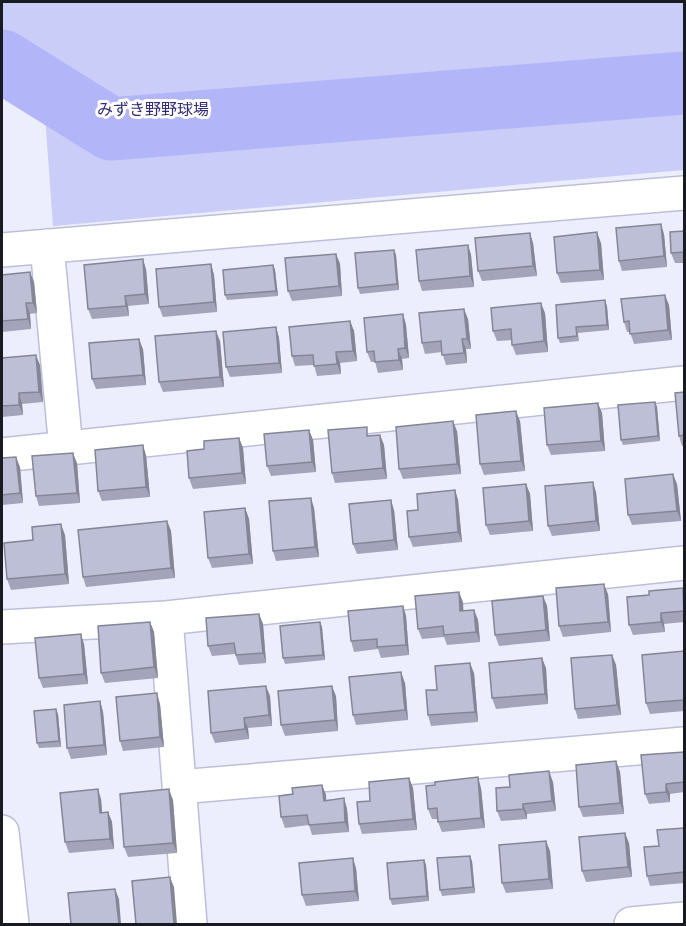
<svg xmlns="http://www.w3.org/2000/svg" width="686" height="926" font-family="Figtree,'Noto Sans JP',sans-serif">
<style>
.green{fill:#c9cdf8}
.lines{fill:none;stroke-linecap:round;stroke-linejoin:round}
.river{stroke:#b2b6f9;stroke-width:63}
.minor-casing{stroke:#bdbfd8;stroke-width:36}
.minor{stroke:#fff;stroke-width:33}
.wall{fill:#a3a4b9}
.shaded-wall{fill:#848696}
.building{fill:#bdbfd7;stroke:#848696;stroke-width:1.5}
.labels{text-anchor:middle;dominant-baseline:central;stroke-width:6;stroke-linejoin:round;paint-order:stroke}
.park-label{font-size:16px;fill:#312b77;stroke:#fff}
</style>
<rect width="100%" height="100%" fill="#eceefd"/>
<path class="green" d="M2,2H684V170L53,226L43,88L2,86Z"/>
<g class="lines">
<path class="river" d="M2,61L111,129L684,83"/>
<defs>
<path id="minor" d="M47,246L66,449
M2,250L684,193
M2,455L684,383
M166,618L190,924
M2,627L166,618L684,563
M179,787L684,744
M2,832L12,924
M631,924L684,919"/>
</defs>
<use href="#minor" class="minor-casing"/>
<use href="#minor" class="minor"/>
</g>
<path class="wall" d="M684,231V263H675L671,253Z
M664,234L667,267L622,271L619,261Z
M533,243L537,276L482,281L478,271Z
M601,243L604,280L561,283L557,273Z
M468,245L471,255L474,287L422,291L419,281Z
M394,250L396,255L399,290L360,294L358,288Z
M336,254L340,264L342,296L292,301L288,291Z
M211,264L214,275L217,312L163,317L159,307Z
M273,265L275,270L278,296L227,300L225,295Z
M146,269L149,304L128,306L129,316L92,319L88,309Z
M2,275L34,282L37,313L30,314L31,329L2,332Z
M669,305L672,340L634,344L630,332H627L624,322Z
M607,306L609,330L578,333L579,341L560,343L558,338Z
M545,313L548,352L516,355L512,345V340L497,341L493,331Z
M403,314L406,325L409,358L402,359L403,370L378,373L375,362H371L367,352Z
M468,319L471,349H466L467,363L446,365L442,352L425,354L422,343Z
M350,321L354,331L357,361L340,363L341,374L317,376L314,365L295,366L292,356Z
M276,327L279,338L282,373L230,377L226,367Z
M220,341L224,387L163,392L159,382Z
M143,349L146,385L96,389L92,379Z
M2,358L40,365L43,402L22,404L23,415L2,417Z
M684,392V446H682L679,436Z
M655,402L657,407L660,441L623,445L621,440Z
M602,413L605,451L551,455L547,445Z
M520,421L525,471L484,475L480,464Z
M309,430L313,440L316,472L271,476L267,466Z
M457,431L461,474L403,479L399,469Z
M380,435L384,445L387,479L335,483L332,473L370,436Z
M239,438L243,448L246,484L193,489L189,478L204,449Z
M146,455L150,497L102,501L98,491Z
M2,458L20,467L23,503L2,505Z
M77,463L80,503L39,506L36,496Z
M526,484L530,494L533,531L490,535L486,525Z
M677,484L681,521L632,525L628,515Z
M455,490L458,500L462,542L413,547L409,537L418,510Z
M596,492L600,531L552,536L548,526Z
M245,508L249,519L253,564L212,568L208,558Z
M314,508L319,557L276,561L273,551Z
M394,510L398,550L357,554L353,544Z
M167,521L171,531L175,578L86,587L83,577Z
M65,535L69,584L11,590L7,579L33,540Z
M684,592V622L664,624L665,632L633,635L629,625Z
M608,594L611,632L563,637L559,626Z
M543,596L547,606L550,641L499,646L495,635Z
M463,602V611L474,610L478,620L480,642L447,645L444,637L422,639L418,629Z
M403,606L406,616L409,655L381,658L378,649L354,652L351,641Z
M259,614L263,624L266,663L239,665L235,654L212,656L208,646Z
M150,622L154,632L158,678L105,683L101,673Z
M320,622L322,627L325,660L285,664L283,658Z
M84,644L88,684L43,688L39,678Z
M684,651V711L650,714L646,703Z
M612,655L616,665L621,715L578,719L575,709Z
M546,668L548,704L496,709L492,698Z
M474,673L478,722L431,726L428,715L437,690Z
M405,683L408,720L356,725L353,715Z
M270,696L272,726L248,728L249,739L215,743L211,733Z
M336,696L338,731L285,736L281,725Z
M100,701L103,712L107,755L71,759L67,748Z
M160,704L164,747L123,751L120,741Z
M58,714L61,747L39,748L37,743Z
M684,752V792L670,794V802L649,804L645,794Z
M616,761L620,772L624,814L583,817L579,807Z
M409,778L413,788L417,830L362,834L359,824L370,801Z
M553,782L556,811L527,814V819L501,821L497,811Z
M322,785L326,795V800L344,798L347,809L349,832L312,835L309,825L285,828L281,817L293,794Z
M481,788L485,828L442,832L438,822V819H432L428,809Z
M101,799L102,812H108L112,822L114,849L69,853L65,842Z
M173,800L177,853L128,857L124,847Z
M684,828V883L650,886L647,876L659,846Z
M629,843L632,877L586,882L582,871Z
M550,851L553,889L506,893L502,883Z
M424,860L426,865L429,901L392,905L390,899Z
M472,861L475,893L442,896L440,890Z
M356,868L359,901L306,906L302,895Z"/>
<path class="shaded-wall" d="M661,224L664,234L667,267L664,256Z
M597,232L601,243L604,280L600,270Z
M530,233L533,243L537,276L533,266Z
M468,245L471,255L474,287L470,276Z
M394,250L396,255L399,290L397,284Z
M336,254L340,264L342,296L339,286Z
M143,259L146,269L149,304L145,294Z
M211,264L214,275L217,312L214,302Z
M273,265L275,270L278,296L276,291Z
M30,272L34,282L37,313L33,303Z
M665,295L669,305L672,340L668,330Z
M125,296L128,306L129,316L126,306Z
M605,300L607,306L609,330L607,325Z
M26,303L30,314L31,329L28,319Z
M541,303L545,313L548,352L544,341Z
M464,309L468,319L471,349L467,339Z
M403,314L406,325L409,358L405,348Z
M350,321L354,331L357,361L353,351Z
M276,327L279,338L282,373L279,363Z
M216,331L220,341L224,387L220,377Z
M139,339L143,349L146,385L143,375Z
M462,339L466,349L467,363L464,353Z
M398,349L402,359L403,370L399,360Z
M336,352L340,363L341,374L337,364Z
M36,355L40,365L43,402L39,392Z
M19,393L22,404L23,415L19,405Z
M655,402L657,407L660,441L658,436Z
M598,403L602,413L605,451L601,441Z
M516,411L520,421L525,471L521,461Z
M453,421L457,431L461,474L457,464Z
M309,430L313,440L316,472L312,462Z
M380,435L384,445L387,479L383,468Z
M239,438L243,448L246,484L242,473Z
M143,445L146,455L150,497L146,487Z
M73,453L77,463L80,503L77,493Z
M16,457L20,467L23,503L20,493Z
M673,474L677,484L681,521L677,511Z
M593,482L596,492L600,531L596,521Z
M526,484L530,494L533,531L529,521Z
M455,490L458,500L462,542L458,532Z
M311,498L314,508L319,557L315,547Z
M391,500L394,510L398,550L394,540Z
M245,508L249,519L253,564L249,554Z
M167,521L171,531L175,578L171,568Z
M61,524L65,535L69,584L65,574Z
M604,584L608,594L611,632L608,622Z
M459,592L463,602L464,622L460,611Z
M543,596L547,606L550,641L546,630Z
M403,606L406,616L409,655L406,645Z
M474,610L478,620L480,642L476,632Z
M661,613L664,624L665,632L661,622Z
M259,614L263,624L266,663L263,653Z
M150,622L154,632L158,678L154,667Z
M320,622L322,627L325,660L323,655Z
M81,634L84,644L88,684L84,674Z
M612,655L616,665L621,715L617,705Z
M542,658L546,668L548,704L545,694Z
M470,663L474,673L478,722L475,712Z
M401,672L405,683L408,720L405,710Z
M266,686L270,696L272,726L269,715Z
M332,686L336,696L338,731L335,720Z
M157,693L160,704L164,747L160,737Z
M100,701L103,712L107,755L104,745Z
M56,709L58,714L61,747L59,741Z
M244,718L248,728L249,739L245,729Z
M616,761L620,772L624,814L620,803Z
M549,771L553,782L556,811L552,801Z
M478,777L481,788L485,828L481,818Z
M409,778L413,788L417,830L413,819Z
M666,784L670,794V802L666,792Z
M322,785L326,795L327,811L324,801Z
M98,789L101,799L103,823L100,813Z
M169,789L173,800L177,853L173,843Z
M344,798L347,809L349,832L345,822Z
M523,804L527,814V819L523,809Z
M108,812L112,822L114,849L110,839Z
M625,833L629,843L632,877L628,867Z
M546,841L550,851L553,889L549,879Z
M470,856L472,861L475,893L473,887Z
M353,858L356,868L359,901L355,891Z
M424,860L426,865L429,901L427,896Z
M170,877L174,887L177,924H174Z
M115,889L119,899L121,924H119Z"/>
<path class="building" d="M661,224L664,256L619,261L616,228Z
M684,231V252L671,253L670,232Z
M597,232L600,270L557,273L554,237Z
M530,233L533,266L478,271L475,238Z
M468,245L470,276L419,281L416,250Z
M394,250L397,284L358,288L355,253Z
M336,254L339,286L288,291L285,258Z
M143,259L145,294L125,296L126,306L88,309L84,265Z
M211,264L214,302L159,307L156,269Z
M273,265L276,291L225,295L223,270Z
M30,272L33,303H26L28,319L2,321V275Z
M665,295L668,330L630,334L629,321L624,322L621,299Z
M605,300L607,325L576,327L577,336L558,338L556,305Z
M541,303L544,341L512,345L511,329L493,331L491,308Z
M464,309L467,339H462L464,353L442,355L441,341L422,343L419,313Z
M403,314L405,348L398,349L399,360L375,362L374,351L367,352L364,318Z
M350,321L353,351L336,352L337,364L314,366L313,355L292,356L289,327Z
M276,327L279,363L226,367L223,332Z
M216,331L220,377L159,382L155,336Z
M139,339L143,375L92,379L89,343Z
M36,355L39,392L19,393V405L2,406V358Z
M684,392V435L679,436L675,393Z
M655,402L658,436L621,440L618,405Z
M598,403L601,441L547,445L544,408Z
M516,411L521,461L480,464L476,415Z
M453,421L457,464L399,469L396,427Z
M367,427V436L380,435L383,468L332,473L328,430Z
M309,430L312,462L267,466L264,434Z
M239,438L242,473L189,478L187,451L204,449V441Z
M143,445L146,487L98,491L95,450Z
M73,453L77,493L36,496L32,456Z
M16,457L20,493L2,495V458Z
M673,474L677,511L628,515L625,479Z
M593,482L596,521L548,526L545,486Z
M526,484L529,521L486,525L483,488Z
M455,490L458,532L409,537L407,511L418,510L417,494Z
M311,498L315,547L273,551L269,501Z
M391,500L394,540L353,544L349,504Z
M245,508L249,554L208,558L204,512Z
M167,521L171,568L83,577L78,530Z
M61,524L65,574L7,579L4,543L33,540L32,527Z
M604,584L608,622L559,626L556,588Z
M683,588L684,611L661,613V622L629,625L627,597L649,595V591Z
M459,592L460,611L474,610L476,632L444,635L443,626L418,629L415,596Z
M543,596L546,630L495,635L492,601Z
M403,606L406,645L377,647V639L351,641L348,611Z
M259,614L263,653L236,655L234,643L208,646L206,618Z
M150,622L154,667L101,673L98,626Z
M320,622L323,655L283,658L280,626Z
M81,634L84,674L39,678L35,638Z
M684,651V700L646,703L642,655Z
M612,655L617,705L575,709L571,658Z
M542,658L545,694L492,698L489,663Z
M470,663L475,712L428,715L426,690H437L435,666Z
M401,672L405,710L353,715L349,677Z
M266,686L269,715L244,718L245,729L211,733L208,691Z
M332,686L335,720L281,725L278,691Z
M157,693L160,737L120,741L116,697Z
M100,701L104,745L67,748L64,705Z
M56,709L59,741L37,743L34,711Z
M684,752V782L666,784V792L645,794L641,755Z
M616,761L620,803L579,807L576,765Z
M549,771L552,801L523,804V809L497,811L496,788L510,787L509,775Z
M478,777L481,818L438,822L437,808L428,809L426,786L435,785V782Z
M409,778L413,819L359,824L357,802L370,801L369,782Z
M322,785L324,801L344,798L345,822L309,825L307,815L281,817L279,796L293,794L292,788Z
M98,789L100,813L108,812L110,839L65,842L60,793Z
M169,789L173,843L124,847L120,794Z
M684,828V872L647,876L644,847L659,846L657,830Z
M625,833L628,867L582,871L579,837Z
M546,841L549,879L502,883L499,845Z
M470,856L473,887L440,890L437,858Z
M353,858L355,891L302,895L299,863Z
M424,860L427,896L390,899L387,863Z
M170,877L174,924H136L132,881Z
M115,889L119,924H71L68,893Z"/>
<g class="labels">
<g class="park-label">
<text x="153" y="109">みずき野野球場</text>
</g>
</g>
<rect width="686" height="926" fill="none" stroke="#1a1a23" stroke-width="6"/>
</svg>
